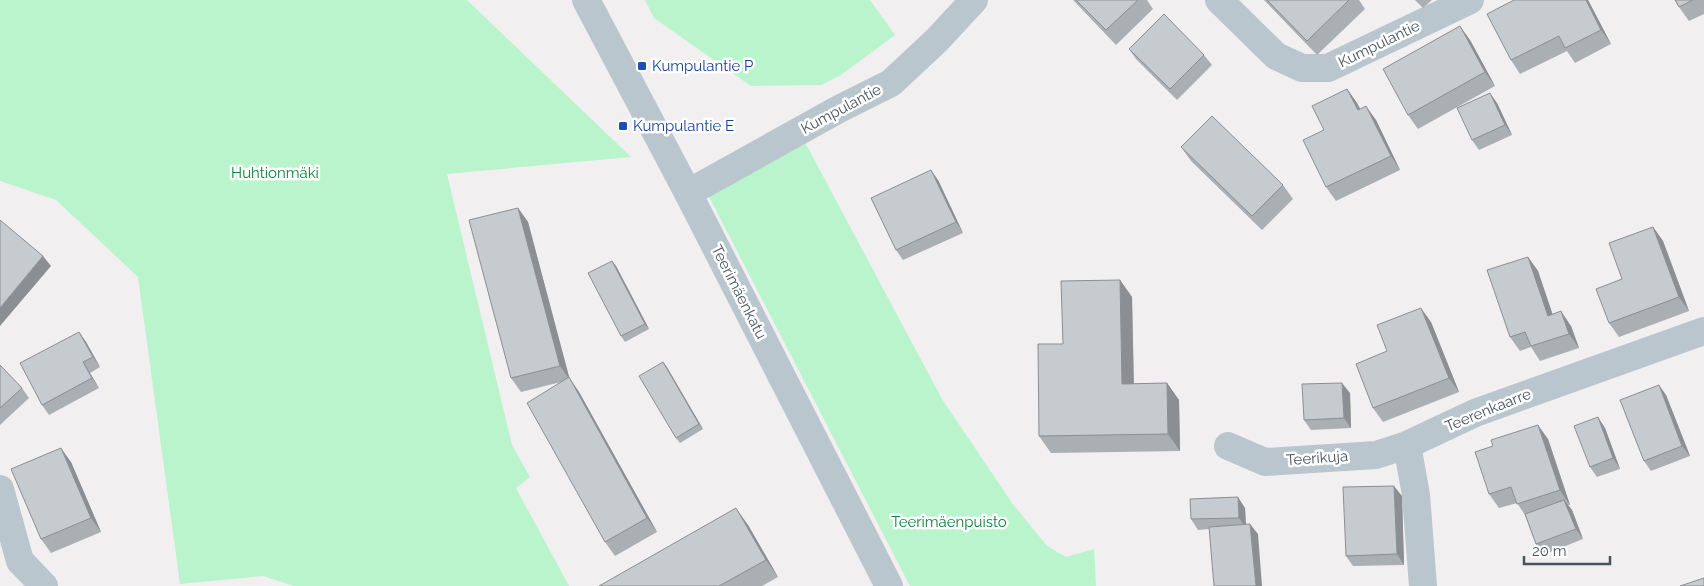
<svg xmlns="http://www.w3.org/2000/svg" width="1704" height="586" font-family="Raleway,sans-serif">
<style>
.green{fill:#baf4cc}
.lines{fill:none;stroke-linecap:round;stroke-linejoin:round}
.minor{stroke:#b9c6ce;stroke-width:28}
.tertiary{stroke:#b9c6ce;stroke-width:28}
.wall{fill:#aaafb3}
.shaded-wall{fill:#8b8e92}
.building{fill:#c6cbd0;stroke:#8b8e92}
.transit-dot{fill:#1a4fb4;stroke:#fff;stroke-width:2}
.labels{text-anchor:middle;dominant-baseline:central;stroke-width:5;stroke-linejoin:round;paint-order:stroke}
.street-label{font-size:15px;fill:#45555f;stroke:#fff}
.transit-label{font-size:15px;fill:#164399;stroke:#fff;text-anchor:start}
.park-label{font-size:15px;fill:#0d843f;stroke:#fff}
</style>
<rect width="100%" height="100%" fill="#f2eff0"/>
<path class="green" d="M0,0H467L631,157L447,174L512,445L530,477L516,488L569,586H294L263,576L180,584L138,277L56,200L0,181Z
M645,0H870L895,35L841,75L821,85L751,86L654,18Z
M799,131L942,399L1012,503L1047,546L1066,557L1094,549L1096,586H910L703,185Z"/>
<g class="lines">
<path class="minor" d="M1219,0L1276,56L1302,68H1328L1470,0
M688,193L839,109L891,83L937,40L974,0
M1407,445L1416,495L1423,586
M1228,446L1265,462L1376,455L1407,445L1475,413L1704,331
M0,489L20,561L44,586"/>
<path class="tertiary" d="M586,0L688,193L889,586"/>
</g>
<path class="wall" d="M1073,0H1147L1153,9L1116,45Z
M1264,0H1359L1365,9L1317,55Z
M1415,0H1432L1423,8Z
M1588,0L1611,44L1575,63L1567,51L1520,74L1511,60Z
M1675,0H1704V14L1689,21L1679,7Z
M1470,40L1495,86L1418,129L1408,115Z
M1129,49L1204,55L1212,65L1177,100L1136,59Z
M1347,89L1357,103L1360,109L1376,120L1400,170L1336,201L1326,187L1324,130Z
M1497,103L1512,135L1479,150L1472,140Z
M1181,147L1283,185L1293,199L1262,230L1191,161Z
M938,180L963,233L903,260L896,250Z
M518,208L528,222L569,378L579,392L657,532L615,556L605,542L561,382L521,392L511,378Z
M1653,227L1663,241L1689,311L1619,337L1609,323L1622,279Z
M1528,257L1538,271L1552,314L1571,326L1579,348L1540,361L1531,347L1520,351L1510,337Z
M612,261L616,266L649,329L625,342L621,336Z
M1120,280L1132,297L1134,384L1167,383L1179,400L1180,451L1051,453L1039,436L1063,344Z
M1431,322L1459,392L1383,422L1373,408L1387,351Z
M79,332L86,342L100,367L90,373L99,388L49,415L42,405Z
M663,362L703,429L680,443L676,438Z
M0,365L22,388L29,398L0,425Z
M1350,393L1351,428L1311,430L1304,420Z
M1666,395L1690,456L1651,471L1644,461Z
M1605,428L1620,469L1597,477L1590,467Z
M1548,439L1570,505H1568L1572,510L1583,539L1543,555L1536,544L1525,515L1517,503L1499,508L1489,494Z
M71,462L101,532L51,553L41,539Z
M1402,496L1404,565L1353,566L1346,556Z
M1245,508L1246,524L1258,534L1209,529L1198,530L1191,519Z
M748,525L778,577L762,586H599Z"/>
<path class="shaded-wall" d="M1586,0H1588L1611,44L1601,30Z
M1460,26L1470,40L1495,86L1485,72Z
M1347,89L1357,103L1368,124L1358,110Z
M1490,93L1497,103L1512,135L1505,125Z
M1366,106L1376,120L1400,170L1391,156Z
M931,170L938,180L963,233L956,222Z
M518,208L528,222L570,380L560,366Z
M1653,227L1663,241L1689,311L1679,297Z
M43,256L51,266L0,326V308Z
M1528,257L1538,271L1558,330L1548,316Z
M612,261L616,266L649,329L645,324Z
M1120,280L1132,297L1134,401L1122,384Z
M1421,308L1431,322L1459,392L1449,378Z
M1561,311L1571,326L1579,348L1569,334Z
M79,332L86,342L100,367L93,357Z
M83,362L90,373L99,388L92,378Z
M663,362L667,367L703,429L699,424Z
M569,377L579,392L657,532L647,518Z
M1167,383L1179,400L1180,451L1168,434Z
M1342,383L1350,393L1351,428L1344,418Z
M1659,385L1666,395L1690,456L1682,446Z
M1598,417L1605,428L1620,469L1613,458Z
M1538,425L1548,439L1570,505L1560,490Z
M61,448L71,462L101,532L91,518Z
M1394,486L1402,496L1404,565L1397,554Z
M1238,497L1245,508L1246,528L1239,518Z
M1564,500L1572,510L1583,539L1576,529Z
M736,508L748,525L778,577L766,560Z
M1250,524L1258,534L1262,586H1256Z"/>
<path class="building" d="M1076,0H1138L1106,30Z
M1267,0H1349L1307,41Z
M1514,0H1586L1601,30L1565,48L1559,36L1511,60L1487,14Z
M1675,0H1693L1679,7Z
M1164,14L1204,55L1170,89L1129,49Z
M1460,26L1485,72L1408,115L1383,69Z
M1347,89L1358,110L1366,106L1391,156L1326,187L1303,140L1324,130L1312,106Z
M1490,93L1505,125L1472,140L1457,108Z
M1212,116L1283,185L1252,216L1181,147Z
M931,170L956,222L896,250L871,198Z
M518,208L560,366L511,378L469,220Z
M0,220L43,256L0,308Z
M1653,227L1679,297L1609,323L1596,289L1622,279L1609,243Z
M1528,257L1548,316L1561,311L1569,334L1531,346L1525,332L1510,337L1487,270Z
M612,261L645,324L621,336L588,273Z
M1120,280L1122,384L1167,383L1168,434L1039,436L1038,344H1063L1061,281Z
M1421,308L1449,378L1373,408L1356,364L1387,351L1377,325Z
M79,332L93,357L83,362L92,378L42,405L20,363Z
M663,362L699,424L676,438L639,376Z
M0,365L22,388L0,408Z
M569,377L647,518L605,542L527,403Z
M1342,383L1344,418L1304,420L1302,384Z
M1659,385L1682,446L1644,461L1620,400Z
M1598,417L1613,458L1590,467L1574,426Z
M1538,425L1560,490L1517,504L1511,487L1489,494L1475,452L1493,446L1491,440Z
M61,448L91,518L41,539L11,469Z
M1394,486L1397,554L1346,556L1343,487Z
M1238,497L1239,518L1191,519L1190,499Z
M1564,500L1576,529L1536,544L1525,514Z
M736,508L766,560L719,586H599Z
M1250,524L1256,586H1214L1209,527Z
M1704,578V586H1680Z"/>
<g class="transit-dot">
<rect x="637" y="61" width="10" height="10" rx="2.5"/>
<rect x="618" y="121" width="10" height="10" rx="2.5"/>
</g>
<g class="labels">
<g class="street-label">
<text transform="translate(1379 44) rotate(-26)">Kumpulantie</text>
<text transform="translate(841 109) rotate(-28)">Kumpulantie</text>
<text transform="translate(739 292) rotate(63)">Teerimäenkatu</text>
<text transform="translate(1488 410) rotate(-22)">Teerenkaarre</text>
<text transform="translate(1317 458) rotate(-4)">Teerikuja</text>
</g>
<g class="transit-label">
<text x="652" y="66">Kumpulantie P</text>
<text x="633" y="126">Kumpulantie E</text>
</g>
<g class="park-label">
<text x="275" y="173">Huhtionmäki</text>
<text x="949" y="522">Teerimäenpuisto</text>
</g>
</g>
<path d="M1524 556v8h86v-8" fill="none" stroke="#45555f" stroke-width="2.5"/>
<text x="1532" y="556" font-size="15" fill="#45555f" stroke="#ffffff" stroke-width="4" paint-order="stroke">20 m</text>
</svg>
